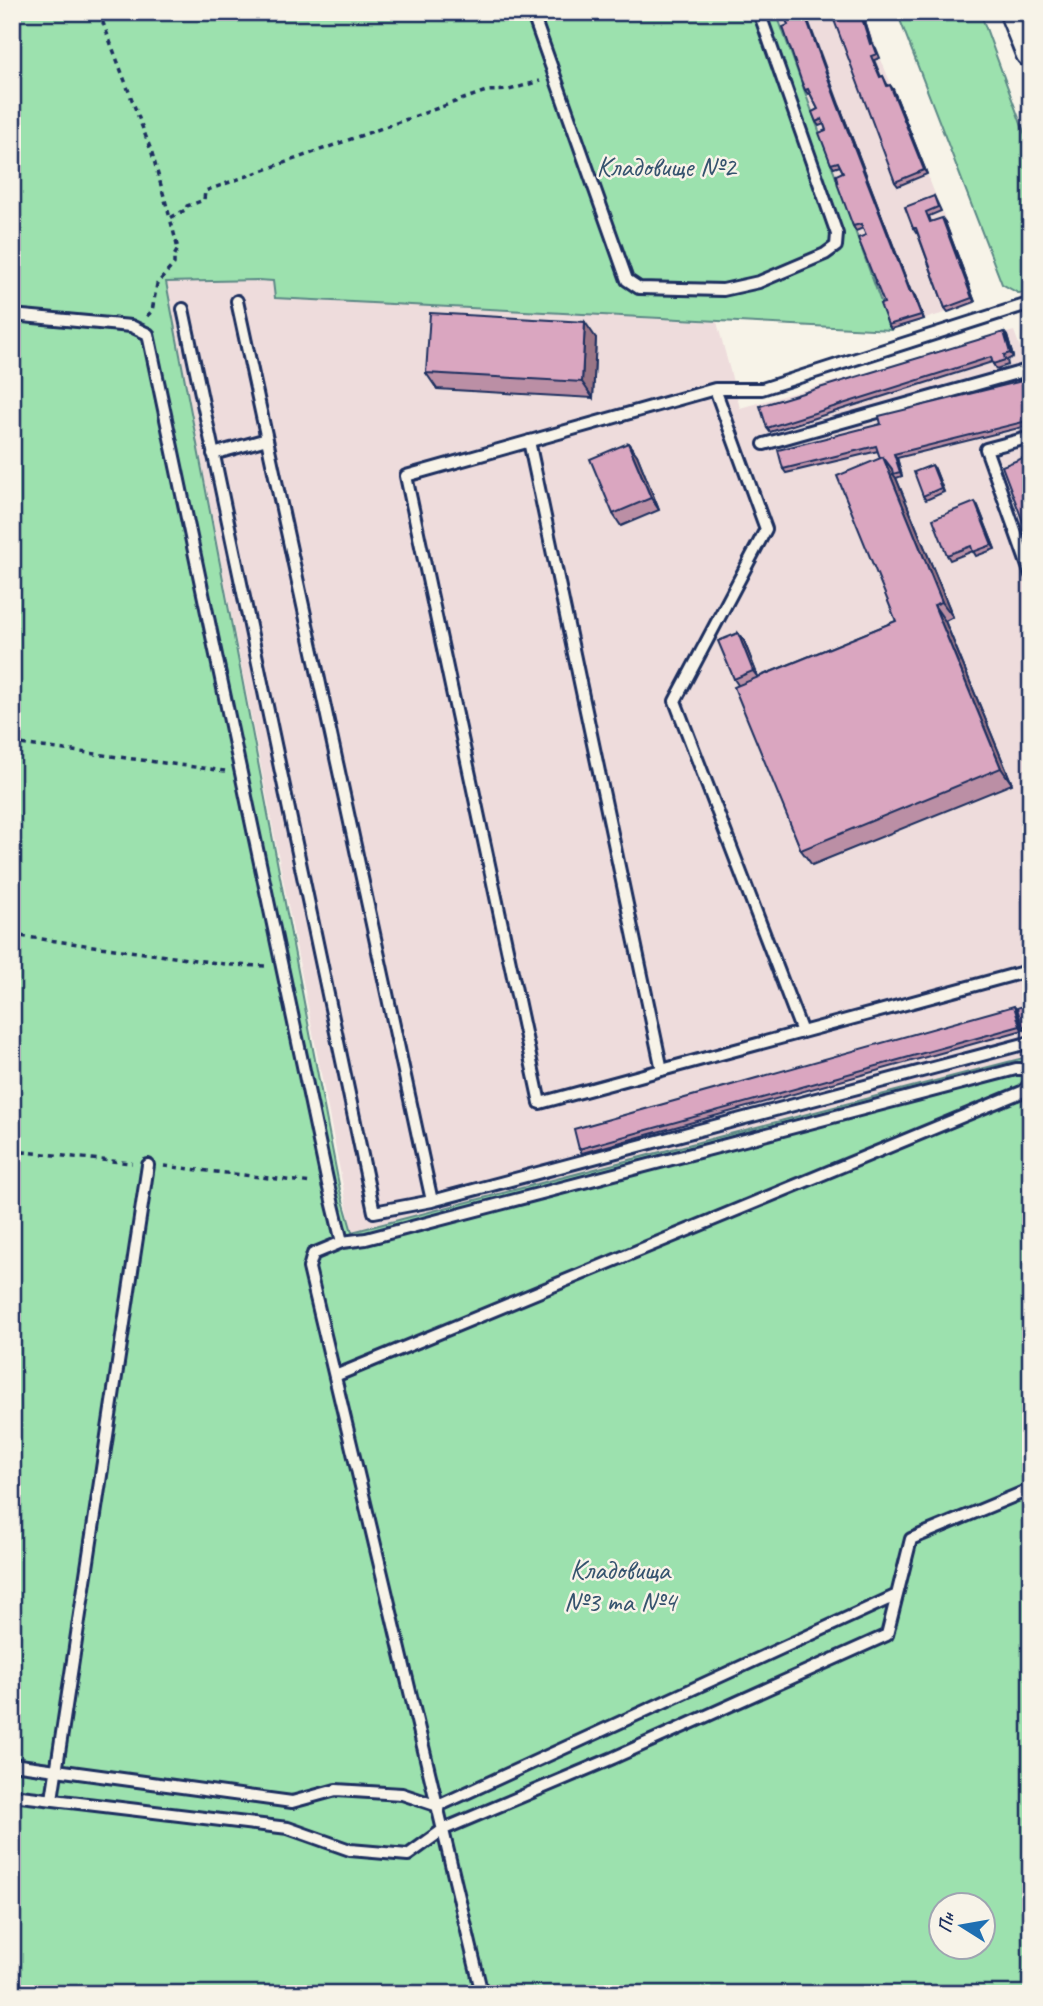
<svg xmlns="http://www.w3.org/2000/svg" width="1043" height="2006" font-family="Caveat,sans-serif">
<style>
.built{fill:#eedcdc}
.green{fill:#9ce1ae;stroke:#5c8886;stroke-width:2;fill-rule:evenodd}
.lines{fill:none;stroke-linecap:round;stroke-linejoin:round}
.service-casing{stroke:#1b2f5e;stroke-width:16}
.secondary-casing{stroke:#1b2f5e;stroke-width:35}
.path{stroke:#1b2f5e;stroke-width:3.5;stroke-dasharray:5 5;stroke-linecap:butt}
.service{stroke:#f7f3e8;stroke-width:10}
.secondary{stroke:#f7f3e8;stroke-width:30}
.wall{fill:#bb8fa5;stroke:#1b2f5e;stroke-width:2}
.shaded-wall{fill:#997486;stroke:#1b2f5e;stroke-width:2}
.building{fill:#daa6c0;stroke:#1b2f5e;stroke-width:2}
.labels{text-anchor:middle;dominant-baseline:central;stroke-width:5;stroke-linejoin:round;paint-order:stroke}
.park-label{font-size:28px;fill:#35536e;stroke:#f7f3e8}
</style>
<rect width="100%" height="100%" fill="#f7f3e8"/>
<filter id="ink" filterUnits="userSpaceOnUse"><feTurbulence type="fractalNoise" baseFrequency=".0143" numOctaves="2"/><feDisplacementMap in="SourceGraphic" scale="14" xChannelSelector="R" yChannelSelector="G"/><feConvolveMatrix kernelMatrix="1 2 1 2 8 2 1 2 1" color-interpolation-filters="sRGB"/></filter>
<g filter="url(#ink)">
<path class="built" d="M776,12H862L951,234L975,304L891,329Z
M258,280L274,281L275,298L717,322L740,408L1014,331L1031,377V1056L352,1232L166,282Z"/>
<path class="green" d="M12,12H776L891,330L275,298L273,281L258,280L166,282L340,1190L352,1232L1031,1056V1994H12ZM942,1904H984V1946H942Z
M897,12H980L1031,151V292L1018,293L1002,284Z"/>
<g class="lines">
<defs>
<path id="service" d="M532,12L627,280L639,288L723,290L759,282L825,254L836,246L837,234L759,12
M237,301L432,1201L1031,1042
M1031,303L762,389H715L406,476L540,1103L1031,970
M183,309L374,1212L432,1201
M12,315L131,326L148,334L328,1184L342,1242L366,1239L1016,1069H1031
M715,389L766,529L675,701L802,1032
M1031,437L986,449L1031,575
M529,441L662,1070
M764,444L1024,371L1031,393
M213,454L267,439
M342,1242L313,1254L309,1268L482,1994
M335,1376L1024,1091L1031,1082
M12,1764L292,1802L336,1790L402,1794L438,1806L897,1595L911,1539L1031,1489
M12,1795L288,1828L350,1850L408,1855L444,1829L613,1758L887,1635L897,1595
M52,1799L148,1165"/>
<path id="secondary" d="M1015,12L1031,52"/>
</defs>
<use href="#service" class="service-casing"/>
<use href="#secondary" class="secondary-casing"/>
<path class="path" d="M99,12L152,153L170,218
M147,316L152,311L157,284L174,264V256L178,249L170,218L187,209V206L204,200L205,191L486,91L509,90L540,81
M12,743L225,771
M12,935L232,965L265,966
M12,1153L24,1152L132,1163
M164,1166L313,1183"/>
<use href="#service" class="service"/>
<use href="#secondary" class="secondary"/>
</g>
<path class="wall" d="M854,12L863,15L872,44L876,48L880,58L874,60L881,77L883,76L888,86L893,89L927,174L898,186L895,182Z
M788,25L840,107L911,292L915,296L924,319L891,329L888,325L884,303L866,235L863,228L856,231L853,226L843,172L840,166L834,168L831,164L826,130L824,124L819,126L816,122L818,109L810,93L808,94L805,90Z
M934,196L941,211L929,216L931,222H945L975,302L948,312L945,308L917,232L916,233L913,228Z
M1004,332L1007,336L1013,357L1007,360L1008,365L996,369L992,362L770,432L767,428Z
M596,338L593,398L437,389L426,373Z
M1022,381L1025,385L1031,411V425L897,458L902,476L896,478L953,617L945,621L1012,784L812,865L801,850L738,685L734,679L738,633L744,641L758,677L896,621L880,458L878,451L786,473L783,469L881,424Z
M628,443L637,455L659,510L621,526L613,514Z
M935,469L944,492L926,500L923,496Z
M978,506L995,549L976,556L973,551L950,560L947,555Z
M1031,1003V1029L1026,1031L1023,1027Z
M1017,1010L1023,1030L582,1153L579,1149Z"/>
<path class="shaded-wall" d="M804,12H805L840,107L913,297L910,292L837,103Z
M860,12L863,15L873,48L870,44Z
M890,85L893,89L927,174L924,170Z
M942,218L945,222L975,302L972,298Z
M912,292L915,296L924,319L921,315Z
M585,322L596,338L593,398L582,382Z
M1004,332L1007,336L1013,357L1010,353Z
M1022,381L1025,385L1031,411V419Z
M628,443L637,455L659,510L651,498Z
M894,454L897,458L902,476L900,472Z
M883,457L895,473L893,474L896,478L953,617L942,602Z
M932,465L935,469L944,492L941,488Z
M975,502L978,506L995,549L992,545Z
M934,605L945,621L1012,784L1001,768Z
M738,633L744,641L759,679L753,671Z
M1014,1006L1017,1010L1023,1030L1020,1026Z"/>
<path class="building" d="M783,12H804L837,103L910,292H912L921,315L888,325L880,304L884,303L858,238L866,235L861,224L853,226L838,186L836,175L843,172L838,162L831,164L819,133L826,130L822,119L816,122L812,112L818,109L808,89L805,90L801,80L783,27L788,25Z
M831,12H853V14L860,12L870,44L873,43L877,54L871,56L880,77L883,76L887,86L890,85L924,170L895,182Z
M934,196L938,207L926,212L930,222L942,218L972,298L945,308L916,228H913L905,207Z
M430,313L585,322L582,382L426,373Z
M1004,332L1010,353L1004,355L1005,360L993,364L991,357L767,428L760,406Z
M1022,381L1031,420L894,454L900,472L893,474L892,469L883,457L880,458L876,446L783,469L778,450L881,424L879,416Z
M628,443L651,498L613,514L590,459Z
M1031,455V543L1002,466Z
M883,457L942,602L934,605L1001,768L801,850L734,687L896,621L837,476Z
M932,465L941,488L923,496L914,472Z
M975,502L992,545L973,552L971,546L947,555L933,519Z
M738,633L753,671L734,679L718,641Z
M1031,1003V1024L1023,1027L1017,1008Z
M1014,1006L1020,1026L579,1149L574,1129Z"/>
</g>
<g class="labels">
<g class="park-label">
<text x="666" y="166">Кладовище №2</text>
<text x="620" y="1569">Кладовища<tspan x="620" dy="32">№3 та №4</tspan></text>
</g>
</g>
<rect width="1043" height="2006" fill="none" stroke="#f7f3e8" stroke-width="42"/>
<rect x="21" y="21" width="1001" height="1964" fill="none" stroke="#1b2f5e" stroke-width="2.5" filter="url(#ink)"/>
<g transform="translate(962 1926) rotate(281)"><circle r="33" fill="#f7f3e8" stroke="#9fa5b1" stroke-width="2"/>
<path d="M0-5L12 26L0 18L-12 26Z" fill="#1f6fb2"/>
<text y="-10" font-size="19" font-weight="bold" text-anchor="middle" fill="#1b2f5e">Пн</text>
</g>
</svg>
